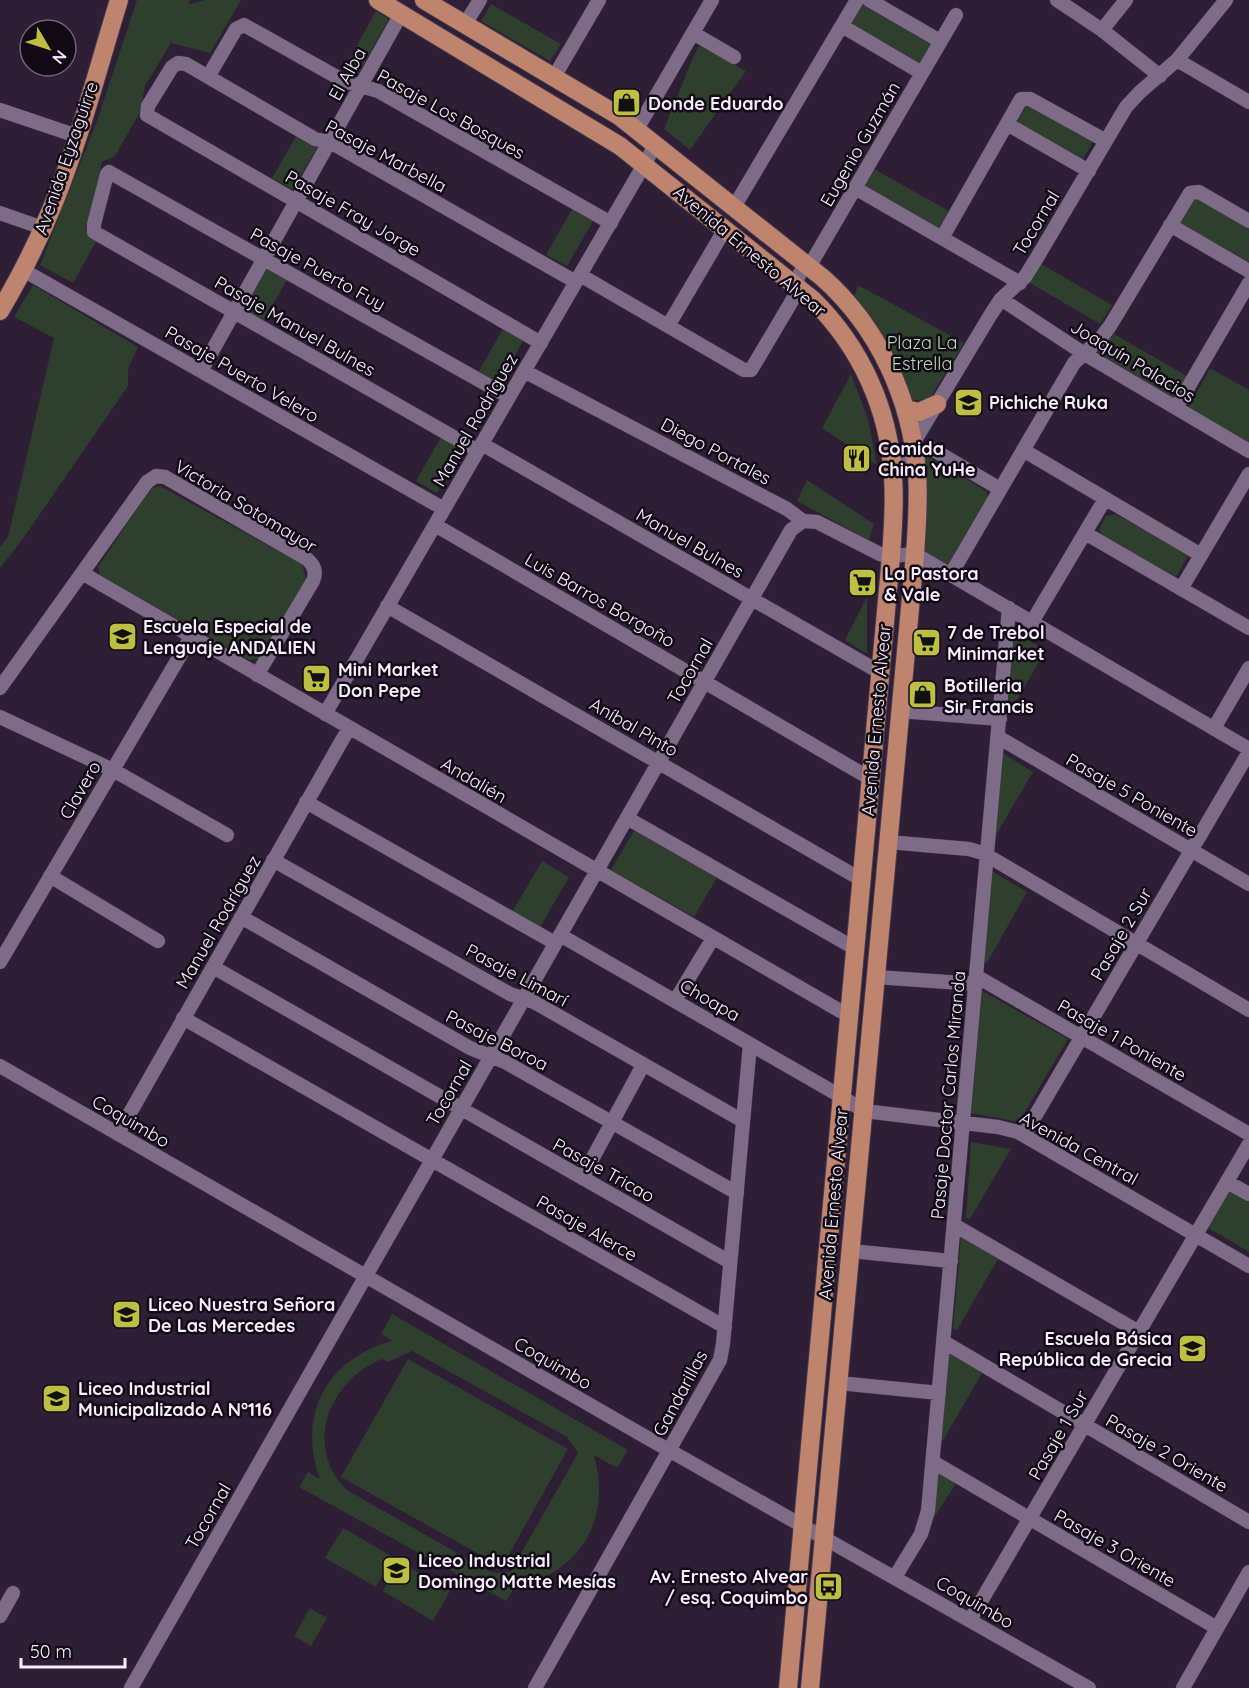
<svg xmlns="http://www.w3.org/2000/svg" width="1249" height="1688" font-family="Quicksand,sans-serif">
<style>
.green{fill:#2e3f2d;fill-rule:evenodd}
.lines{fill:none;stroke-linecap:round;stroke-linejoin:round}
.minor-casing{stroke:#483a4f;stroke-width:15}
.major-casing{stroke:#483a4f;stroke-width:20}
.minor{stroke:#7e6b88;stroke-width:14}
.major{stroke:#be846e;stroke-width:18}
.labels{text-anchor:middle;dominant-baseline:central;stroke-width:5;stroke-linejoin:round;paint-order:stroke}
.street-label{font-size:18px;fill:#f9eeff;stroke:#120b16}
.poi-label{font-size:18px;font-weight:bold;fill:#f9eeff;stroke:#120b16;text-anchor:start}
.park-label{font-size:18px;fill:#b3dbb1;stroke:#120b16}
</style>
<rect width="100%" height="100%" fill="#2e1e36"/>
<path class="green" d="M137,0H189V4L205,0H241L210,53L171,43L145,86L140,112L115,156L102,162L86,230L98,238L73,283L40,265L97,121Z
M491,4L561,44L550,61L481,21Z
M861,4L932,45L919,67L852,26L850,20Z
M376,11L389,19L358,74L345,67Z
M700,44L746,71L690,150L664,129L692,60Z
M1027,105L1093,142L1082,160L1016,123Z
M298,133L319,144L293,190L272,178Z
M874,169L949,211L938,229L864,187Z
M1196,196L1249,227V262L1180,223Z
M572,209L593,221L567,266L546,255Z
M1041,264L1112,305L1100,324L1030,283Z
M269,265L289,276L263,322L243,310Z
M33,285L138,347L128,369V386L22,540L0,568V547L8,537L54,338L14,317Z
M858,285L964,343L930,398L911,401L853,300Z
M504,327L524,339L499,385L478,373Z
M1114,334L1187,376L1173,398L1097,352Z
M1210,368L1249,390V444L1189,407Z
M851,374L868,419L877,465L822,428Z
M442,435L463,447L437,493L416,481Z
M924,454L986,491L988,497L948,566L923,553L927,507Z
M807,480L874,524L869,540L797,501Z
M160,486L302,564L306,579L259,659L249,660L100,575L98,567L150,489Z
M1115,514L1189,554L1176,577L1102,535L1099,529L1106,516Z
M867,597V654L845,640Z
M1015,633L1046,650L1005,720L1003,718Z
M996,749L1033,772L992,842Z
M636,827L719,874L694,917L611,870Z
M542,861L569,877L539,929L512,912Z
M990,870L1027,892L987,963L983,962Z
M982,991L1068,1039L1019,1122L971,1113Z
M971,1142L1011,1149L970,1219L966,1218Z
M1229,1190L1249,1200V1252L1208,1228Z
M961,1236L998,1259L957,1330L953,1329Z
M392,1314L628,1450L617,1468L594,1455C612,1519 581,1573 515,1587L506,1601L299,1487L308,1472L320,1479C297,1415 326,1359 392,1341L381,1334ZM412,1351L567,1437L578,1453L511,1571L497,1573L489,1571L347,1490C302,1446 330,1380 382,1359L388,1362Z
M945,1350L982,1373L941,1444L938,1443Z
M408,1359L568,1449L502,1567L341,1477Z
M938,1470L957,1482L934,1518Z
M343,1528L393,1557L376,1587L325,1558Z
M400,1562L450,1591L433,1621L383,1591Z
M310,1608L327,1618L311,1646L294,1636Z"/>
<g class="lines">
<defs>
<path id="minor" d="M869,0L940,41
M1057,0L1102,30L1160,76
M465,24L480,0
M842,26L922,73
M1102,30L1126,0
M693,33L734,57
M1177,60L1249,102
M208,77L236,29L244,25L344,81L378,91L611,223
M554,77L599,0
M0,110L77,136
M1007,124L1089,171
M637,129L712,0
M855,188L1020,283
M734,207L857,0
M0,213L43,228
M1170,225L1249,271
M942,238L1021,99H1030L1106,141
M23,270L444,509
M580,275L744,370H751L799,289C796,279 798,270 809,267L956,15
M1001,299L1083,353L1249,451
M668,326L725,229
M541,343L147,115L148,106L172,67L178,63L186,64L315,139L330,142L576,282
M201,371L401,14
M524,371L787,509L803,521L817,522L880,554L891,556L915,554L1249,749
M1176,408L1249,283
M482,444L881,673
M932,449L1000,489
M1023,450L1201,555
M478,451L94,232V224L107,174L109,172L509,397
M893,477L991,314L1001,299L1025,277L1038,256L1126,107L1140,92L1177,60L1226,0
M435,525L871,779
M1085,533L1249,628
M82,573L849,1016
M951,574L1074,363L1101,338L1110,326L1190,193L1199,192L1249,221
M1181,589L1249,474
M387,606L862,880
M1032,622L1105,499
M0,688L147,482L156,476L165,477L307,559C314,565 317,572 313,581L257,675
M900,711L1000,719
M325,714L656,144
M0,717L113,770L227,835
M1214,728L1249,668
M998,737L1249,884
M306,802L555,943
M627,818L856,949
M888,842L969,849L983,853L1249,1010
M273,860L510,994L534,1002L743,1121
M50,876L158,941
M241,917L470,1048L505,1062L737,1193
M560,935L842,1097L864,1111L998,1127L1018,1132L1249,1266
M0,962L191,637
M213,967L730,1262
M976,976L1249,1134
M876,977L976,984
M675,1001L713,938
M183,1018L725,1327
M0,1066L658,1444L1089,1688
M118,1134L349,728
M1024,1135L1249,752
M582,1178L643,1065
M1227,1182L1249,1194
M954,1225L1139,1332
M851,1251L951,1261
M944,1342L1249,1522
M839,1383L939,1393
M933,1462L1217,1628
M895,1577L921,1534L928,1511L1009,608
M0,1616L13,1593
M970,1620L1249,1144
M131,1688L791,530L803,521
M535,1688L720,1360L723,1344L750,1044
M1183,1688L1249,1572"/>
<path id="major" d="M378,0L620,146L812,299C861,347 889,409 893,477C895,503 893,530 891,556L788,1688
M424,0L619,116L823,278C878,327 911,398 917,472C919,499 917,527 915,554L810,1688
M0,311C20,277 38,242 53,205C80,139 98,68 119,0
M905,409L919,412L937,404"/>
</defs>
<use href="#minor" class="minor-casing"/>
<use href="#major" class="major-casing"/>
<use href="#minor" class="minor"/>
<use href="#major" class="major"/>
</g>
<defs>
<symbol id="shop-square" viewBox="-11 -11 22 22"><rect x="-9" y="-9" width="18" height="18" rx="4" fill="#bebf42" stroke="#120b16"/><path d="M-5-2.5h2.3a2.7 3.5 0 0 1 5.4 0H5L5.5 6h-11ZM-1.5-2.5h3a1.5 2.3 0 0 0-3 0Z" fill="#111"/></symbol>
<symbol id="school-square" viewBox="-11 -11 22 22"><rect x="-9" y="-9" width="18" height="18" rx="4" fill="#bebf42" stroke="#120b16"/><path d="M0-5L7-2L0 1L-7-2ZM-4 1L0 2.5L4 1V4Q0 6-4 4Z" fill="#111"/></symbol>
<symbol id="restaurant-square" viewBox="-11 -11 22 22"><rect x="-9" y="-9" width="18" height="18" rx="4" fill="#bebf42" stroke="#120b16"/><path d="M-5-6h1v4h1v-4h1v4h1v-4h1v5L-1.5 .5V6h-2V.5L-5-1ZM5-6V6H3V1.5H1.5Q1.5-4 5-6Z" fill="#111"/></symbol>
<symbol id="supermarket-square" viewBox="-11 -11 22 22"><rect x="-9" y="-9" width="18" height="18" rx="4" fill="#bebf42" stroke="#120b16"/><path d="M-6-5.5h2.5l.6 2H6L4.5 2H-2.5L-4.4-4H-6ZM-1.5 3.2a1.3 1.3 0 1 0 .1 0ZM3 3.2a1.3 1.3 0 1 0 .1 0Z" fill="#111"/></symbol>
<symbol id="bus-square" viewBox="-11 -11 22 22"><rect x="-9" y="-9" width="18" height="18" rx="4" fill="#bebf42" stroke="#120b16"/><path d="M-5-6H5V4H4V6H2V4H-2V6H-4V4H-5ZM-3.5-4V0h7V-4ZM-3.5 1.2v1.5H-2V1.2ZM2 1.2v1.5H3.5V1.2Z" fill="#111"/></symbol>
</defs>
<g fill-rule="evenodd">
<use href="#shop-square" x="610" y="86" width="33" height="33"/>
<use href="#school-square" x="952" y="386" width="33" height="33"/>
<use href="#restaurant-square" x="840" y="442" width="33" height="33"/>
<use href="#supermarket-square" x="846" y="566" width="33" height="33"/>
<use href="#school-square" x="106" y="620" width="33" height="33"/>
<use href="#supermarket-square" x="910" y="626" width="33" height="33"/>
<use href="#supermarket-square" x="300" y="662" width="33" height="33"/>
<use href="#shop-square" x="906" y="678" width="33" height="33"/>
<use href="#school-square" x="110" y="1298" width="33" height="33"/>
<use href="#school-square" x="1176" y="1332" width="33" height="33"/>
<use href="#school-square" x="40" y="1382" width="33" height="33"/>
<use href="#school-square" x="380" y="1554" width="33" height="33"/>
<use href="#bus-square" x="812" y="1570" width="33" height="33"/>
</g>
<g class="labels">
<g class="street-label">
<text transform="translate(347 74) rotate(-61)">El Alba</text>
<text transform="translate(451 114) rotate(29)">Pasaje Los Bosques</text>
<text transform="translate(860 144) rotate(-60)">Eugenio Guzmán</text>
<text transform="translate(386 156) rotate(28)">Pasaje Marbella</text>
<text transform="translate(66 158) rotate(-71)">Avenida Eyzaguirre</text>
<text transform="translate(353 213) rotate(30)">Pasaje Fray Jorge</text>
<text transform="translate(1036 223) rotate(-59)">Tocornal</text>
<text transform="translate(750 251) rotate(40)">Avenida Ernesto Alvear</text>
<text transform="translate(318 269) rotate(29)">Pasaje Puerto Fuy</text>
<text transform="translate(295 326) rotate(30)">Pasaje Manuel Bulnes</text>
<text transform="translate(1133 361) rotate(31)">Joaquín Palacios</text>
<text transform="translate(242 374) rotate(30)">Pasaje Puerto Velero</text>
<text transform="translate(475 420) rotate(-60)">Manuel Rodríguez</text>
<text transform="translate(716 451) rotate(28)">Diego Portales</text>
<text transform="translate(246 506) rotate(31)">Victoria Sotomayor</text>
<text transform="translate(690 543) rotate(30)">Manuel Bulnes</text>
<text transform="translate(600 600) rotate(30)">Luis Barros Borgoño</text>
<text transform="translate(690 671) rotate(-60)">Tocornal</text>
<text transform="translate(876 720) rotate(-85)">Avenida Ernesto Alvear</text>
<text transform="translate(634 727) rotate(30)">Aníbal Pinto</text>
<text transform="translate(474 780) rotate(30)">Andalién</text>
<text transform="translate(80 790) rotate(-60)">Clavero</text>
<text transform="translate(1132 795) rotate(30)">Pasaje 5 Poniente</text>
<text transform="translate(218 922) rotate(-60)">Manuel Rodríguez</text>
<text transform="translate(1121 934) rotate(-60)">Pasaje 2 Sur</text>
<text transform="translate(517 975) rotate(28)">Pasaje Limarí</text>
<text transform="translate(710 1000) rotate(30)">Choapa</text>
<text transform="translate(497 1040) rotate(27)">Pasaje Boroa</text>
<text transform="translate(1122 1040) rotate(30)">Pasaje 1 Poniente</text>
<text transform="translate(449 1093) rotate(-60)">Tocornal</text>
<text transform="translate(948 1095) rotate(-85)">Pasaje Doctor Carlos Miranda</text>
<text transform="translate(131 1121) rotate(30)">Coquimbo</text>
<text transform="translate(1079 1148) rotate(29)">Avenida Central</text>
<text transform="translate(604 1170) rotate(29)">Pasaje Tricao</text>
<text transform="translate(833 1204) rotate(-85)">Avenida Ernesto Alvear</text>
<text transform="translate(587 1228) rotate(30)">Pasaje Alerce</text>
<text transform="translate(553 1363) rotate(30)">Coquimbo</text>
<text transform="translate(680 1393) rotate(-62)">Gandarillas</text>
<text transform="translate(1058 1435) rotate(-60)">Pasaje 1 Sur</text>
<text transform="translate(1167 1453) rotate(30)">Pasaje 2 Oriente</text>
<text transform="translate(208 1516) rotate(-60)">Tocornal</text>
<text transform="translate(1115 1548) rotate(30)">Pasaje 3 Oriente</text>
<text transform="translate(975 1602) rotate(30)">Coquimbo</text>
</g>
<g class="poi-label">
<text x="648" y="103">Donde Eduardo</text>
<text x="989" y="402">Pichiche Ruka</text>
<text x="878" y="448">Comida<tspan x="878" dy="21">China YuHe</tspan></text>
<text x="884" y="573">La Pastora<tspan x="884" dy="21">&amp; Vale</tspan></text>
<text x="143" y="626">Escuela Especial de<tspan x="143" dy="21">Lenguaje ANDALIEN</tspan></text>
<text x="947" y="632">7 de Trebol<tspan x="947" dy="21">Minimarket</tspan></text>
<text x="338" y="669">Mini Market<tspan x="338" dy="21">Don Pepe</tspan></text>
<text x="944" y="685">Botilleria<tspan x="944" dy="21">Sir Francis</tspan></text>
<text x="148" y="1304">Liceo Nuestra Señora<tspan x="148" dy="21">De Las Mercedes</tspan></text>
<text x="1172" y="1338" text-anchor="end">Escuela Básica<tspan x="1172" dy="21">República de Grecia</tspan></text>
<text x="78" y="1388">Liceo Industrial<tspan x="78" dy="21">Municipalizado A N°116</tspan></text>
<text x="418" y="1560">Liceo Industrial<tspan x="418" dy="21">Domingo Matte Mesías</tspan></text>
<text x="808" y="1576" text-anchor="end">Av. Ernesto Alvear<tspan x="808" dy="21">/ esq. Coquimbo</tspan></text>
</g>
<g class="park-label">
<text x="922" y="342">Plaza La<tspan x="922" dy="21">Estrella</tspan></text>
</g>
</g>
<g transform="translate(48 48) rotate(129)"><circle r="28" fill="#120b16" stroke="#6e6673" stroke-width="1.5"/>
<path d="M0-4.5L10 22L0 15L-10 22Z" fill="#bebf42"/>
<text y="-9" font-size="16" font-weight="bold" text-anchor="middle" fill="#f9eeff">N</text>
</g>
<path d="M21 1658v9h104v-9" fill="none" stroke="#f9eeff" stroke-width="3"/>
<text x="30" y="1658" font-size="18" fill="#f9eeff" stroke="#120b16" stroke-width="4.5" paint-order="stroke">50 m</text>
</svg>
